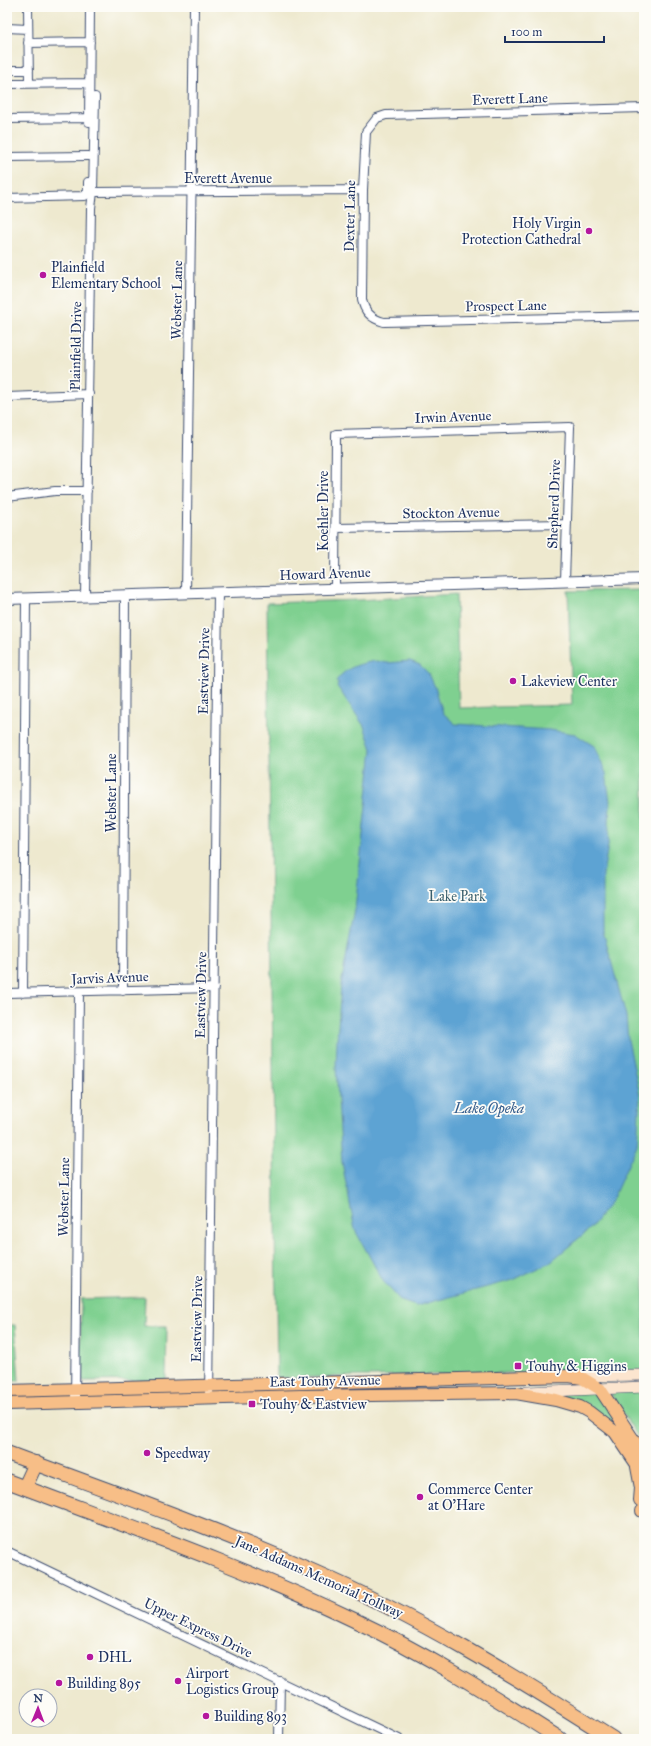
<svg xmlns="http://www.w3.org/2000/svg" width="651" height="1746" font-family="'IM FELL Great Primer',serif">
<style>
.green{fill:#7fd090;stroke:#4d8077}
.water{fill:#5da3d3;stroke:#3c6998}
.lines{fill:none;stroke-linecap:round;stroke-linejoin:round}
.minor-casing{stroke:#3b4b6f;stroke-width:10}
.tertiary-casing{stroke:#3b4b6f;stroke-width:12}
.secondary-casing{stroke:#3b4b6f;stroke-width:12}
.primary-casing{stroke:#3b4b6f;stroke-width:14}
.motorway-casing{stroke:#3b4b6f;stroke-width:16}
.minor{stroke:#fff;stroke-width:8}
.tertiary{stroke:#fff;stroke-width:10}
.secondary{stroke:#fce5cf;stroke-width:11}
.primary{stroke:#f7be87;stroke-width:12}
.motorway{stroke:#f7be87;stroke-width:14}
.poi-dot{fill:#b5179e;stroke:#fdfcf7;stroke-width:1.5}
.labels{text-anchor:middle;dominant-baseline:central;stroke-width:3.5;stroke-linejoin:round;paint-order:stroke}
.street-label{font-size:14px;fill:#1b2f5e;stroke:#fdfcf7}
.poi-label{font-size:14px;fill:#1b2f5e;stroke:#fdfcf7;text-anchor:start}
.park-label{font-size:14px;fill:#395f6d;stroke:#fdfcf7}
.water-label{font-size:15px;font-style:italic;fill:#355d8d;stroke:#fdfcf7}
</style>
<rect width="100%" height="100%" fill="#fdfcf7"/>
<filter id="ink" filterUnits="userSpaceOnUse"><feTurbulence type="fractalNoise" baseFrequency=".025" numOctaves="2"/><feDisplacementMap in="SourceGraphic" scale="8" xChannelSelector="R" yChannelSelector="G"/><feConvolveMatrix kernelMatrix="1 2 1 2 8 2 1 2 1" color-interpolation-filters="sRGB"/></filter>
<filter id="wash" filterUnits="userSpaceOnUse"><feTurbulence type="fractalNoise" baseFrequency=".012" numOctaves="4" result="noise"/><feDisplacementMap in="SourceGraphic" scale="16" xChannelSelector="R" yChannelSelector="G"/><feGaussianBlur stdDeviation="0.9" result="paint"/><feColorMatrix in="noise" values="0 0 0 0 0 0 0 0 0 0 0 0 0 0 0 0 0 1.4 0 .05"/><feComposite in="paint" operator="in"/></filter>
<g filter="url(#wash)">
<rect width="100%" height="100%" fill="#eee9cf"/>
<path class="green" d="M644,590V1370L277,1378L267,603L358,600L456,594L459,708L572,705L568,591Z
M145,1297L144,1326H167L166,1380L83,1381L80,1376L81,1299Z
M7,1325H15L19,1381H7Z
M644,1390V1447L609,1391Z
M596,1391L644,1461V1469L623,1436L554,1393Z"/>
<path class="water" d="M377,661L387,663L410,661L420,665L429,674L435,687L443,713L455,724L550,730L575,734L594,746L606,773L610,802L608,846L603,874V931L626,1016L628,1040L640,1096L637,1145L612,1200L591,1228L550,1262L513,1280L416,1306L401,1301L383,1281L355,1230L342,1162L336,1067L337,1041L341,985L355,910L372,749L364,726L337,686L339,683L336,681C346,667 361,663 377,661Z"/>
</g>
<g filter="url(#ink)">
<g class="lines">
<defs>
<path id="minor" d="M28,7L29,83
M7,28L28,29
M28,43L90,42
M7,70H29
M7,84L89,83
M644,108L386,115L377,118L366,132L363,190L362,299C364,312 372,319 384,322L644,316
M7,119L89,118
M89,122L90,7
M7,157L88,156
M93,192L363,190
M7,198L85,196L88,190V182
M7,397L89,394
M7,497L55,491H87
M336,528L567,524
M335,587L336,434L570,427L565,581
M186,593L194,7
M85,596L91,208L93,192L95,97
M123,991L125,595
M7,993L214,988
M23,993L26,598
M209,1399L218,592
M75,1403L79,992
M7,1551L399,1739
M279,1739L280,1681"/>
<path id="tertiary" d="M7,599L644,579"/>
<path id="secondary" d="M575,1376L644,1375
M527,1392L644,1387"/>
<path id="primary" d="M7,1391L569,1376L582,1378L600,1389L644,1456
M7,1404L300,1396L516,1393L556,1400L580,1407L589,1412L615,1432L644,1475
M637,1467L641,1488L640,1500
M642,1511H644"/>
<path id="motorway" d="M7,1453C109,1491 212,1527 312,1571C418,1617 516,1677 613,1739
M7,1481C123,1525 240,1565 352,1619C425,1653 493,1696 560,1739
M25,1487L36,1463"/>
</defs>
<use href="#minor" class="minor-casing"/>
<use href="#tertiary" class="tertiary-casing"/>
<use href="#secondary" class="secondary-casing"/>
<use href="#primary" class="primary-casing"/>
<use href="#motorway" class="motorway-casing"/>
<use href="#minor" class="minor"/>
<use href="#tertiary" class="tertiary"/>
<use href="#secondary" class="secondary"/>
<use href="#primary" class="primary"/>
<use href="#motorway" class="motorway"/>
</g>
</g>
<g class="poi-dot">
<circle cx="589" cy="231" r="4"/>
<circle cx="43" cy="275" r="4"/>
<circle cx="513" cy="681" r="4"/>
<rect x="514" y="1362" width="8" height="8" rx="2"/>
<rect x="248" y="1400" width="8" height="8" rx="2"/>
<circle cx="147" cy="1453" r="4"/>
<circle cx="420" cy="1497" r="4"/>
<circle cx="90" cy="1657" r="4"/>
<circle cx="178" cy="1681" r="4"/>
<circle cx="59" cy="1683" r="4"/>
<circle cx="206" cy="1716" r="4"/>
</g>
<g class="labels">
<g class="street-label">
<text transform="translate(510 99) rotate(-2)">Everett Lane</text>
<text x="228" y="178">Everett Avenue</text>
<text transform="translate(350 216) rotate(-89)">Dexter Lane</text>
<text transform="translate(177 300) rotate(-89)">Webster Lane</text>
<text transform="translate(506 306) rotate(-1)">Prospect Lane</text>
<text transform="translate(76 346) rotate(-89)">Plainfield Drive</text>
<text transform="translate(453 417) rotate(-2)">Irwin Avenue</text>
<text transform="translate(554 504) rotate(-88)">Shepherd Drive</text>
<text transform="translate(323 511) rotate(-90)">Koehler Drive</text>
<text transform="translate(451 513) rotate(-1)">Stockton Avenue</text>
<text transform="translate(325 574) rotate(-2)">Howard Avenue</text>
<text transform="translate(204 671) rotate(-89)">Eastview Drive</text>
<text transform="translate(111 793) rotate(-90)">Webster Lane</text>
<text transform="translate(110 978) rotate(-2)">Jarvis Avenue</text>
<text transform="translate(201 995) rotate(-89)">Eastview Drive</text>
<text transform="translate(64 1197) rotate(-89)">Webster Lane</text>
<text transform="translate(197 1319) rotate(-89)">Eastview Drive</text>
<text transform="translate(325 1381) rotate(-1)">East Touhy Avenue</text>
<text transform="translate(319 1577) rotate(24)">Jane Addams Memorial Tollway</text>
<text transform="translate(198 1628) rotate(26)">Upper Express Drive</text>
</g>
<g class="poi-label">
<text x="581" y="223" text-anchor="end">Holy Virgin<tspan x="581" dy="16">Protection Cathedral</tspan></text>
<text x="51" y="267">Plainfield<tspan x="51" dy="16">Elementary School</tspan></text>
<text x="521" y="681">Lakeview Center</text>
<text x="526" y="1366">Touhy &amp; Higgins</text>
<text x="260" y="1404">Touhy &amp; Eastview</text>
<text x="155" y="1453">Speedway</text>
<text x="428" y="1489">Commerce Center<tspan x="428" dy="16">at O'Hare</tspan></text>
<text x="98" y="1657">DHL</text>
<text x="186" y="1673">Airport<tspan x="186" dy="16">Logistics Group</tspan></text>
<text x="67" y="1683">Building 895</text>
<text x="214" y="1716">Building 893</text>
</g>
<g class="park-label">
<text x="457" y="896">Lake Park</text>
</g>
<g class="water-label">
<text x="489" y="1108">Lake Opeka</text>
</g>
</g>
<rect width="651" height="1746" fill="none" stroke="#fdfcf7" stroke-width="24"/>
<g transform="translate(38 1708) rotate(1)"><circle r="19" fill="#fdfcf7" stroke="#a3aaba"/>
<path d="M0-3L7 15L0 10L-7 15Z" fill="#b5179e"/>
<text y="-6" font-size="11" font-weight="bold" text-anchor="middle" fill="#1b2f5e">N</text>
</g>
<path d="M505 36v6h99v-6" fill="none" stroke="#1b2f5e" stroke-width="2"/>
<text x="511" y="36" font-size="12" fill="#1b2f5e" stroke="#fdfcf7" stroke-width="3" paint-order="stroke">100 m</text>
</svg>
